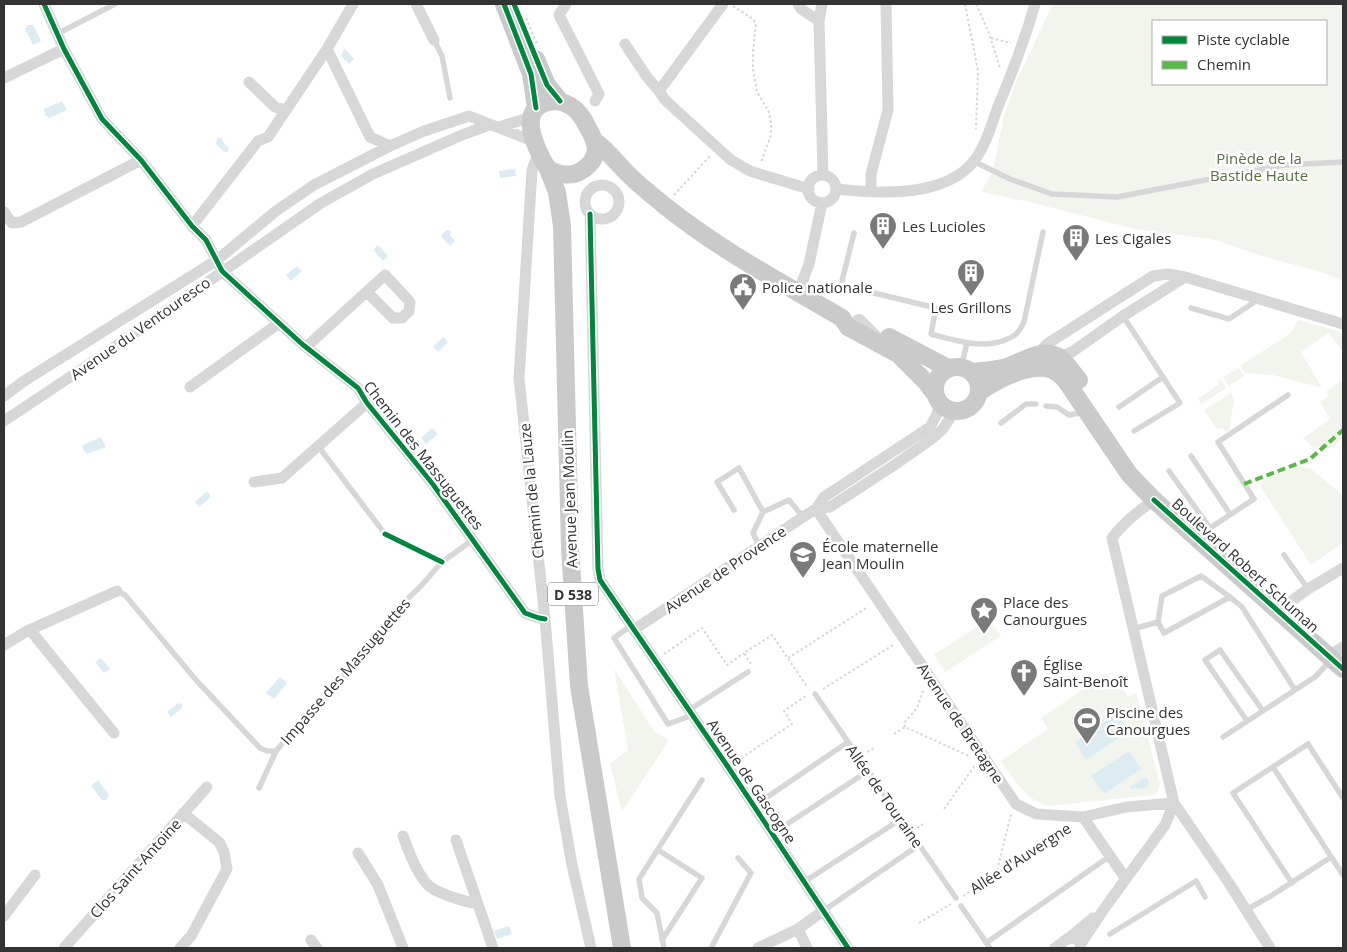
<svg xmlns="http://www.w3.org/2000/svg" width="1347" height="952" font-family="'Open Sans',sans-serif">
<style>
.green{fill:#f1f5ed;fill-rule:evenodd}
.water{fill:#ddebf3}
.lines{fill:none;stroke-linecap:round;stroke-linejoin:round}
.path{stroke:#d6d6d6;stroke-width:2;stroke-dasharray:2.5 2.5;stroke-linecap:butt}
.service{stroke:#d7d7d7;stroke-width:5.5}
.minor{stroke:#d7d7d7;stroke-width:11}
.tertiary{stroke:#d7d7d7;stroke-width:14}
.primary{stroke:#cacaca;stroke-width:18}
.quiet{stroke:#58b947;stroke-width:4;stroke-dasharray:8 4;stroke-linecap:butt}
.cycleway-casing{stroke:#fff;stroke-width:8}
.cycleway{stroke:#00873e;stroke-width:5}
.labels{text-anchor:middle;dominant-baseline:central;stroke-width:5;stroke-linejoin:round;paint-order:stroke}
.shield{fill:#fff;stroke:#707070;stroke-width:1}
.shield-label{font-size:14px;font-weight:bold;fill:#333}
.park-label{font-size:15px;fill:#56703f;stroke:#fff}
.poi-label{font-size:15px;fill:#333;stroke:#fff;text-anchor:start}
.street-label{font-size:15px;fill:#333;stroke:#fff}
</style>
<rect width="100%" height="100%" fill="#fff"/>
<path class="green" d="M1053,4H1343V281L1321,272L1262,256L1212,239L1135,229L1030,202L981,192L993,171L1004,116L1016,82ZM1153,21H1326V84H1153Z
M1298,320L1338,331L1343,335V352L1329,333L1301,352L1321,386L1319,387L1273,375L1244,373L1241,365L1291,333Z
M1239,368L1244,376L1229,386L1223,377Z
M1220,379L1226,388L1201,404L1198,399L1219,384L1218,380Z
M1343,379V438C1327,454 1330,445 1314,448L1309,445L1307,440L1302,439L1330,419L1320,402L1328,397L1327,391Z
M1231,393L1234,401L1229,430L1226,432L1222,428L1217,429L1204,410Z
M1297,466L1311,469L1343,495V543L1311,565L1260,486C1267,474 1286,473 1297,466Z
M989,619L1001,636L945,672L934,655Z
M614,669L654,731L669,740L622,812L610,764L628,750Z
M1107,673L1115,685L1119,683L1128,697L1136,693L1160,784L1158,791L1153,795L1048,806C1024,799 1015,780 1001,761L1048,729L1041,718Z"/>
<path class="water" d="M28,25H33L41,41L33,45L25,29Z
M344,48L354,59L349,64L341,56Z
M62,101L67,110L49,118L45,115L44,109Z
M217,138H221L226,146L229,148L228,152H224L216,144Z
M515,169L516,176L500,178L499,171Z
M447,230L451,231L450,235L455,241L450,246L441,236L442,234Z
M376,246H379L388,256L383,261L374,251Z
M297,266L302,271L291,281L286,275Z
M443,337L448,342L438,352L433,347Z
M432,428L438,434L426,444L421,438Z
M101,437L106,447L87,454L83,450V445Z
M206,492L210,494V498L199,507L195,502Z
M101,658L110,669L104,673L95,662Z
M280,677L287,683L274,699L266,693Z
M178,703L182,704V708L171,717L167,712Z
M1117,713L1129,731L1086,760L1075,742Z
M1129,751L1141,769L1104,794L1091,776Z
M1146,777L1149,782L1147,788L1130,789L1131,786Z
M98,780L109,795L106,800H102L91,786Z
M509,926L512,934L497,939L494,931Z"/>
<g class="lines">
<path class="path" d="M965,4L978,71L976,129
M976,4L989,33L1000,68
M733,6L753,19L756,24L753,52V69L757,92L769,112L771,124V135L761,162
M526,18L537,44
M991,38L1011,43
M674,195L710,156
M664,654L702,628L727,665L744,653
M788,658L868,607
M751,664L744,653L772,635L808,688
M823,689L893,645
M905,727L904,723L917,708L924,688
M894,734L905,727L969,756
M867,752L874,748
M737,761L792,724L784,711L806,696
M944,809L976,764
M917,828L923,824
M996,875L1011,814
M963,896L1066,828
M919,923L951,904"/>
<path class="service" d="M57,34L115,4
M434,40L442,56L450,98
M973,161L1010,179L1052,194L1117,197L1284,165L1343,162
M854,233L841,285L936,308L931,334C957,341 990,352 1015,335C1019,332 1022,326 1024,322L1043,232
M1191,308L1229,319L1259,299
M1123,316L1180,403L1134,431
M961,367L967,343
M1046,406L1057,407L1069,415L1084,412
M1119,407L1163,377
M1001,423L1026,404H1036
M318,446L385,534
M1191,456L1230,514
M1169,471L1210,528
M734,510L717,482L739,468L763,512
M1198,538L1204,532L1254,499L1218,442L1288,395
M759,546L753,533L763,512L789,500L803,517
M1284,555L1308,589
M117,591L125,595L196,680L260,748L267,751H276L305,717L324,700L403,603L420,587L442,562L474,539
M1158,622L1162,596L1201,576L1230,597
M632,625L614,638L668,724L693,715
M1133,629L1158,622L1164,633L1230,597L1242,607L1295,690
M815,694L956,898
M689,710L748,672
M1247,721L1205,660L1220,650L1263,711
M1223,737L1315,677L1331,660
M1273,767L1343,875
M259,788L276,751
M754,806L848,742
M772,834L868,771
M658,850L702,878L662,940
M804,882L901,819
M1292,883L1233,793L1308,744L1343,798
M961,906L990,948
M1246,910L1271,896L1331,857
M823,911L919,845
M1110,934L1196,881L1205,897
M986,943L1110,856
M664,948L657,913L642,898L639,879L702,780
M711,948L751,873L738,858"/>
<path class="minor" d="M44,4L64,49L102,119L141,160L192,226L206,240L222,271L302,344L358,388L367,403L432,483L525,613L539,618L545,619
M416,4L434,40
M566,4L559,15L599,94L595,101
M723,4L659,91L665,100L731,160L750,171L809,189
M798,4L801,9L819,21
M822,4L819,21L823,175
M625,44L647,77L659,91
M327,49L353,4
M4,78L64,49
M249,82L275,107L286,110
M499,127L531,117
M539,152L532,170L519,378L545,619L560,796L572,865L591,948
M808 189a14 14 0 1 1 28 0a14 14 0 1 1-28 0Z
M585 202a17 17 0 1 1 34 0a17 17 0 1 1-34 0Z
M836,189C883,194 956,199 981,150C989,136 993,119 999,104C1013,71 1025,39 1035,4
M871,191V174L888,110L886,4
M4,212L12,223L21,222L141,160
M590,214L598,569L600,580L728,767L848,948
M192,226L258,141L268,137L327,49L370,137L390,146
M798,293L809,264L822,203
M306,347L385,275L410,302L409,311L402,318H393L367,292
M1038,354L1047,344L1153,276L1168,274L1185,277L1343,324
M1056,358L1072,352L1123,316L1185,277
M190,387L279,323
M4,396L24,381L217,260L276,211L314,185L390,146L424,131L469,116L535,142
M4,421L100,357L321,203L373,174L462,135L489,125
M254,482L282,478L367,403
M1154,500C1138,511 1124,522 1112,538L1174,803L1229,883L1270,948
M816,509L1016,804L1036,814L1083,817L1126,807L1174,803
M816,509L824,497L930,427L937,414L939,403
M1279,610L1308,589L1343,568
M635,629L803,517L816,509L830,507L893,466L933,438L942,430L955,411
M30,630L114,733
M4,645L27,631L117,591
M1329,656L1343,647
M1083,817L1126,879
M403,836C409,852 415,869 426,883C434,893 464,901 477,904
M456,840L493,948
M358,853L378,885L403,948
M4,916L35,875
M798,929L807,948
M1069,938L1093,918
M311,940L317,948
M1080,945L1104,909L1165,825L1174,803
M64,948L207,787
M180,948L191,936L227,869L224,852L219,842L183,813
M758,948L798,929L823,911
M1055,948L1067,939L1075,938"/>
<path class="tertiary" d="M859,321L876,338"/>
<path class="primary" d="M504,4L531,74L536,108
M536,59L547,85L560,101
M554,101C572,102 581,113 588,128C598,145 601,158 581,171C572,177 557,175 548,168C543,163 540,154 537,148C528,127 525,104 554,101Z
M596,142C608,151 617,163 628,174C639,185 653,196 665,206C720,250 782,283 842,318L848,327L898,354L926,382L935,394
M547,167L557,192L562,226L570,548L579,686L622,948
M889,337L948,368
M935 389a22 22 0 1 1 44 0a22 22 0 1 1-44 0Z
M972,372C984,371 995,370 1007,367C1022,362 1042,347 1059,357C1066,362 1073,373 1079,380
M979,392C997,380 1023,366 1046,368C1054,369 1061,375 1066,381L1129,474L1154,500L1343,669"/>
<path class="quiet" d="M1244,484L1310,459L1343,430"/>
<defs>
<path id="cycleway" d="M44,4L64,49L102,119L141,160L192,226L206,240L222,271L302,344L358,388L367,403L432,483L525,613L539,618L545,619
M504,4L531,74L536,108
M514,4L547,85L560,101
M590,214L598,569L600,580L728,767L848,948
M1154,500L1343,669
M385,534L442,562"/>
</defs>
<use href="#cycleway" class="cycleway-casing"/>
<use href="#cycleway" class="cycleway"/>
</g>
<defs>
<symbol id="building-pin" viewBox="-11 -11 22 30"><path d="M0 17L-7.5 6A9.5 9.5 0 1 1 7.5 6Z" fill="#7a7a7a" stroke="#fff"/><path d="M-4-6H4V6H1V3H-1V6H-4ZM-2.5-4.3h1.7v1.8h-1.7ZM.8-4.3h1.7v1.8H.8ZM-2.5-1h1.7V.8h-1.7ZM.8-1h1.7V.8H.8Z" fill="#fff"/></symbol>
<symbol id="civic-pin" viewBox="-11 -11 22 30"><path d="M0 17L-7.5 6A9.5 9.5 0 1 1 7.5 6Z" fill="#7a7a7a" stroke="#fff"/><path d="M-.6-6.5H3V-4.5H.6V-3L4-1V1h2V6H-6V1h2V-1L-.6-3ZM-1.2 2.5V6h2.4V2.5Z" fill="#fff"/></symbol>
<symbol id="school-pin" viewBox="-11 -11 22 30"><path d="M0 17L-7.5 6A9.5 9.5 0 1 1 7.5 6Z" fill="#7a7a7a" stroke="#fff"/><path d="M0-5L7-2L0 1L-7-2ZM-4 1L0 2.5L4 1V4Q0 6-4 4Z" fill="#fff"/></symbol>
<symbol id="sight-pin" viewBox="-11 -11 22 30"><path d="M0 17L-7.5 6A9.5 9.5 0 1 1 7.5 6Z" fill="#7a7a7a" stroke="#fff"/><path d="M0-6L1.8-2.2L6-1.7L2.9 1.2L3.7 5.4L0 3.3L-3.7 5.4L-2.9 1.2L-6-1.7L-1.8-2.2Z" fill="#fff"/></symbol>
<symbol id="church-pin" viewBox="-11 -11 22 30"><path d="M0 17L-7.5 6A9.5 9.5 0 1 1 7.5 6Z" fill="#7a7a7a" stroke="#fff"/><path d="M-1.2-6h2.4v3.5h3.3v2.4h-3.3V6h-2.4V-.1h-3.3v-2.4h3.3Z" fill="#fff"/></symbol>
<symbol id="stadium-pin" viewBox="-11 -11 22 30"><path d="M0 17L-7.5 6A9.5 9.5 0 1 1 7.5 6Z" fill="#7a7a7a" stroke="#fff"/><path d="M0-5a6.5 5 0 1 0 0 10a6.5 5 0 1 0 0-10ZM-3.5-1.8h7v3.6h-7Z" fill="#fff"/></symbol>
</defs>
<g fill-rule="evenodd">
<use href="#building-pin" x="867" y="210" width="32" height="43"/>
<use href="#building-pin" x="1060" y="222" width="32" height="43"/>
<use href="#building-pin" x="955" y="257" width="32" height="43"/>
<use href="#civic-pin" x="727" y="271" width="32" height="43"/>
<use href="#school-pin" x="787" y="539" width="32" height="43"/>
<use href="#sight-pin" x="968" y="595" width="32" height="43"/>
<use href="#church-pin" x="1008" y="657" width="32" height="43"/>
<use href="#stadium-pin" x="1071" y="705" width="32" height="43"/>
</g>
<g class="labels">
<rect class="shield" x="548" y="582.5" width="50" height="23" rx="4"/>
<g class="shield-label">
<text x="573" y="594">D 538</text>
</g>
<g class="park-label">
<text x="1259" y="158">Pinède de la<tspan x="1259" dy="17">Bastide Haute</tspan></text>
</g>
<g class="poi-label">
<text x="902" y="226">Les Lucioles</text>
<text x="1095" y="238">Les Cigales</text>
<text x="762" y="287">Police nationale</text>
<text x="971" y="307" text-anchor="middle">Les Grillons</text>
<text x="822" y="546">École maternelle<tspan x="822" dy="17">Jean Moulin</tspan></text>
<text x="1003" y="602">Place des<tspan x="1003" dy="17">Canourgues</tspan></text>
<text x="1043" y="664">Église<tspan x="1043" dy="17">Saint-Benoît</tspan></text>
<text x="1106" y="712">Piscine des<tspan x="1106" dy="17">Canourgues</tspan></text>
</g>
<g class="street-label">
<text transform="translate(140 328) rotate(-35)">Avenue du Ventouresco</text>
<text transform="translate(424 455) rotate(52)">Chemin des Massuguettes</text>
<text transform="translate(531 491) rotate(-96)">Chemin de la Lauze</text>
<text transform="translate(569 499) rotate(-92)">Avenue Jean Moulin</text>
<text transform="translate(1246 565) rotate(42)">Boulevard Robert Schuman</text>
<text transform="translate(725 569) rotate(-34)">Avenue de Provence</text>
<text transform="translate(345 671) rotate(-49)">Impasse des Massuguettes</text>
<text transform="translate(961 723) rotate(56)">Avenue de Bretagne</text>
<text transform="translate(752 781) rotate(56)">Avenue de Gascogne</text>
<text transform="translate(885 796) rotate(55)">Allée de Touraine</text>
<text transform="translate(1020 858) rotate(-33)">Allée d'Auvergne</text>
<text transform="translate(135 868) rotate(-48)">Clos Saint-Antoine</text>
</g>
</g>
<rect width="1347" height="952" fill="none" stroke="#333333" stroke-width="10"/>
<rect x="1152" y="20" width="175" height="65" fill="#ffffff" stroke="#adadad"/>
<rect x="1162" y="36" width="25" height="8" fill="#00873e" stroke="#adadad"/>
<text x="1197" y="45" font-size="15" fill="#333333">Piste cyclable</text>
<rect x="1162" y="61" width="25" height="8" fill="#58b947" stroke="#adadad"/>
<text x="1197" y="70" font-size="15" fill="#333333">Chemin</text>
</svg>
